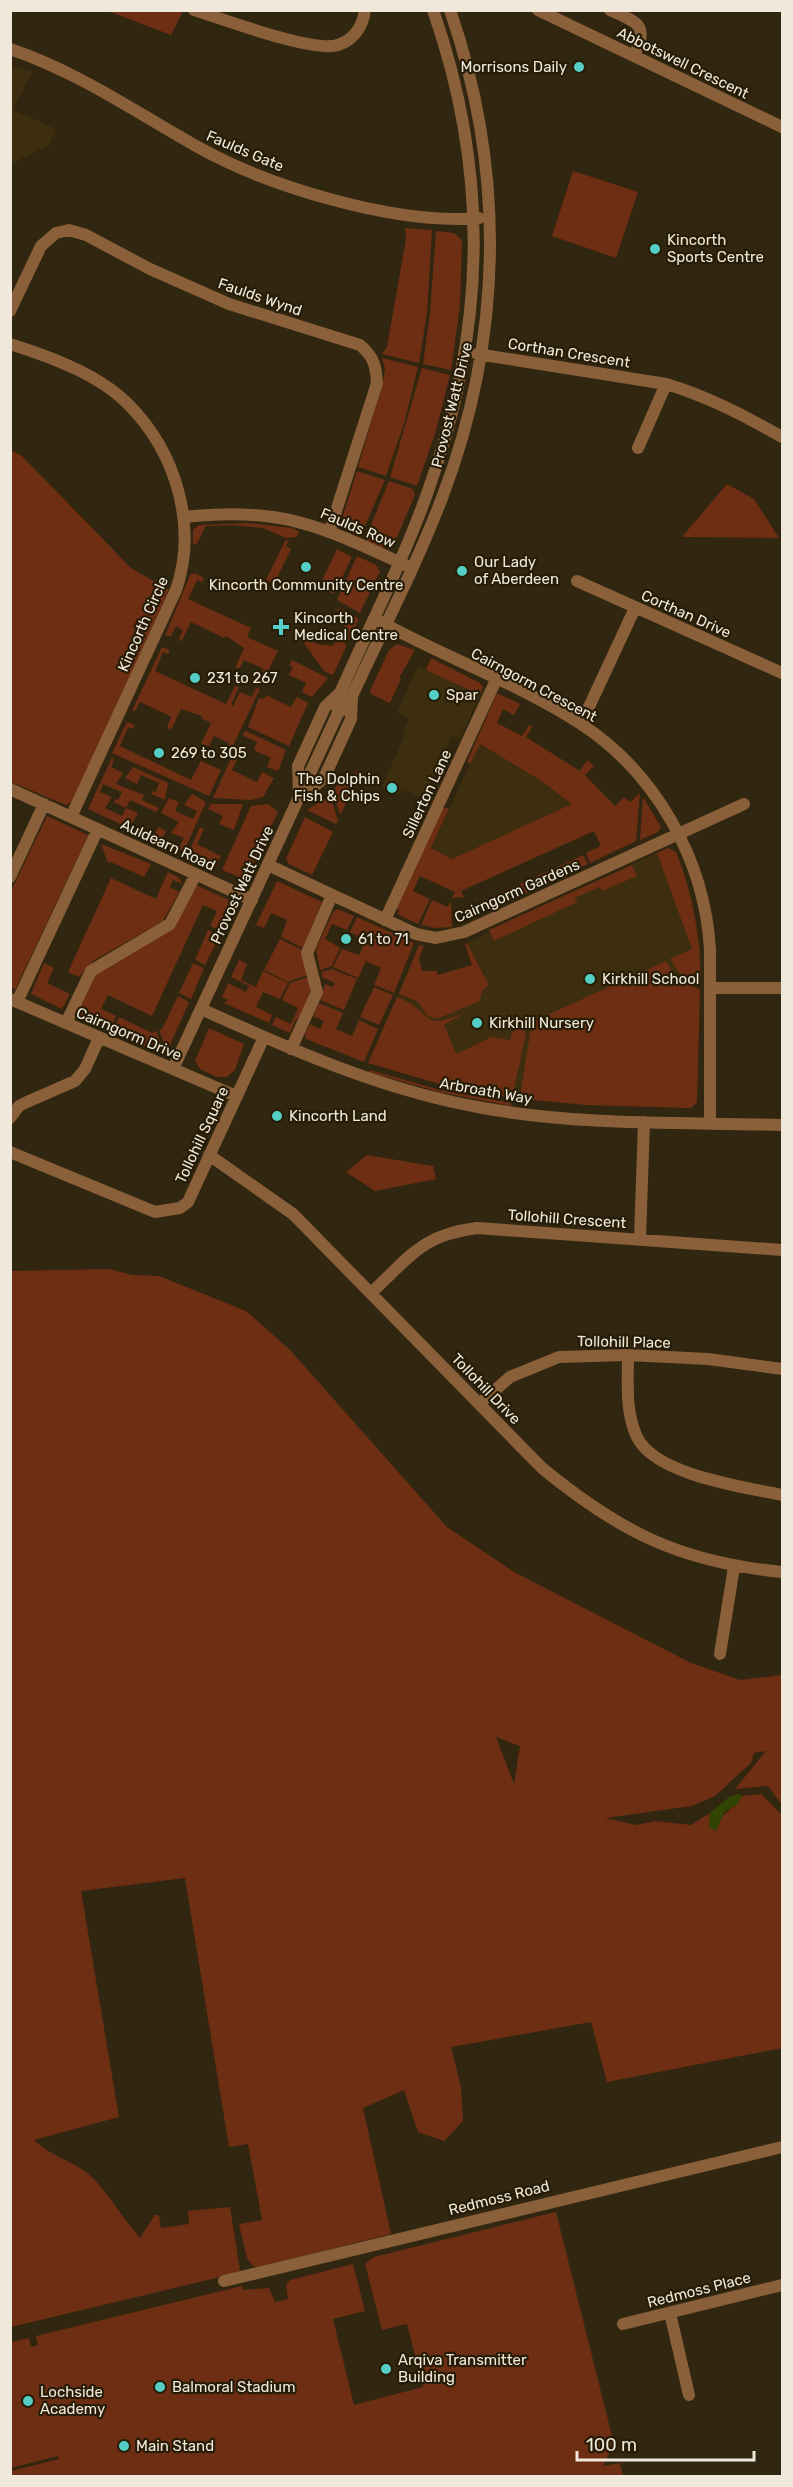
<svg xmlns="http://www.w3.org/2000/svg" width="793" height="2487" font-family="Rubik,sans-serif">
<style>
.built{fill:#3c2e0f}
.green{fill:#6e2e13;fill-rule:evenodd}
.water{fill:#314402}
.lines{fill:none;stroke-linecap:round;stroke-linejoin:round}
.minor{stroke:#8a603a;stroke-width:12}
.poi-dot{fill:#55cec5;stroke:#271c06;stroke-width:2}
.labels{text-anchor:middle;dominant-baseline:central;stroke-width:4.5;stroke-linejoin:round;paint-order:stroke}
.street-label{font-size:15px;fill:#f0e9db;stroke:#271c06}
.poi-label{font-size:15px;fill:#f0e9db;stroke:#271c06;text-anchor:start}
</style>
<rect width="100%" height="100%" fill="#31260f"/>
<path class="built" d="M10,66L32,72L13,110L56,129L49,145L11,164Z
M418,666L480,695L460,739L452,736L423,798L404,790L401,795L382,787L404,736L402,734L409,718L397,712Z
M479,744L548,783L573,804L452,859L431,848Z
M668,848L676,852L683,868L692,900L700,949L697,1102L691,1108L587,1105L512,1098L440,1084L368,1063L409,969L444,994L485,976L467,943L490,932L489,930Z"/>
<path class="green" d="M108,11H183L171,35Z
M573,171L638,192L616,258L552,236Z
M405,228L432,230L427,313L419,363L382,354L387,347L406,239Z
M436,231L454,233L462,240L460,306L451,370L423,364L430,313Z
M382,358L418,367L404,424L386,476L358,467L383,382L385,369Z
M422,368L450,375L435,434L417,486L390,477Z
M11,450L22,456L131,568L169,590L73,801L66,805L11,782Z
M357,471L385,480L360,537L343,529L341,522Z
M389,481L413,489L415,495L393,546L383,548L367,541L366,537Z
M727,484L754,499L779,538L682,537Z
M247,523L292,528L299,531L297,537L286,538L263,528L233,525L206,526L196,545L193,544V530L199,525Z
M289,540L286,546L291,549L274,584L266,580L285,541Z
M337,549L352,557L334,594L319,587Z
M357,556L376,565L380,571L360,613L337,600Z
M194,573L204,578L202,582L197,580L188,599L251,628L247,637L278,651L263,681L260,677L264,669L244,660L240,668H235L244,648L226,636L224,638L191,622L181,642L179,639L183,630L176,626L171,636H165L190,575Z
M335,609L344,610L359,619L349,640H346L344,644L347,645L333,675L324,671L304,643L306,635L316,644L332,646L343,635L345,618Z
M397,644L415,650L399,678L401,679L390,703L371,694L370,691L389,650Z
M162,647L170,650L168,654L163,652L155,671L226,704L235,686L239,687L231,705L233,706L240,692L252,697L256,688L260,689L228,756L225,753L229,743L214,736L209,746L201,744L211,723L201,718L202,716L181,709L171,730L167,727L171,717L168,715L140,702L135,711H132Z
M431,658L480,683L483,687L480,695L426,670Z
M292,660L328,678L312,697L302,692L306,683L289,675L293,667L289,665Z
M497,693L520,704L514,715L503,709L497,723L522,736L529,725L532,727L526,737L580,771L587,760L594,766L585,775L615,806L624,797L630,802L640,793L636,841L590,863L586,853L601,846L594,831L461,891L464,897L452,898L455,892L420,876L413,891L430,899L418,924L397,914L399,910L396,908L443,808H449L431,848L452,859L572,804L540,780L480,744L470,764L467,762Z
M266,695L291,707L297,697L308,703L289,746L248,727L259,698L264,699Z
M127,722L135,725L133,729L128,727L120,746L191,780L201,761L221,770L209,796L112,753Z
M246,731L286,750L278,771L267,767L271,758L254,750L257,742L242,735Z
M234,752L240,754L232,770L257,782L262,772L274,778L263,797L251,800L213,798Z
M112,758L114,759L111,767L123,773L116,784L144,795L142,800L159,808L156,812L130,800L126,808L138,813L131,825L150,833L148,837L88,809ZM103,784L122,792L118,800L115,799L114,802L126,808L122,816L105,808L112,797L100,792Z
M133,767L168,783L165,800L151,794L153,791L156,792L159,783L141,775L137,784L125,778Z
M361,770L341,814H340L333,792L340,780Z
M192,794L206,802L184,851L153,839L158,827L166,831L162,839L180,846L184,838L171,833L179,822L161,813L169,798L179,802L175,811L193,819L197,811L184,805Z
M330,796L338,820L336,824L307,810Z
M643,797L661,827L658,832L640,840Z
M211,804H243L234,830L219,824L223,816L208,809Z
M268,804L278,812L246,880L222,870L251,806Z
M47,816L88,835L87,838L15,990L11,987V891Z
M305,817L333,832L312,875L289,864L286,859Z
M200,827L204,829L197,844L221,856L216,866L188,854Z
M101,844L151,864L144,877L111,862L108,863Z
M668,848L676,852C693,894 700,936 701,981L682,977L670,959L692,949L657,853Z
M583,855L588,864L557,878L553,869Z
M632,865L637,876L602,891L599,887L575,898L577,902L494,941L489,930Z
M550,870L555,880L524,894L520,884Z
M168,872L178,877L183,884L173,880L170,887L179,892L163,921L93,961L79,977L68,972L111,878L156,899Z
M277,881L322,902L303,948L281,937L287,920L271,913L264,928L256,925Z
M196,885L231,901L233,907L221,931L210,926L217,911L203,905L152,1016L108,995L101,1009L116,1016L110,1031L76,1015L93,976L163,934Z
M517,885L522,895L491,909L487,899Z
M432,900L448,907L451,901L452,927L436,928L421,925Z
M338,909L354,916L347,930L332,924L325,939L340,948L332,966L320,970L316,949L333,912Z
M357,917L414,943L394,993L374,985L381,968L366,961L358,978L333,967L342,949L359,955L366,940L350,932Z
M208,930L220,935L205,965L195,960Z
M280,939L302,950L307,975L288,982L264,970Z
M467,943L489,985L482,991L480,1001L437,1019L428,1016L417,1001L399,994L419,945L424,946L419,958L422,971H437L438,975L472,965L465,944Z
M239,960L247,964L241,980L256,987L263,971L288,983L280,999L263,992L256,1007L272,1015L269,1023L224,1003L228,1000L222,997L228,983L246,992L249,986L231,977Z
M666,961L678,980L700,990L697,1102L691,1108L587,1105L523,1099L521,1090L532,1022Z
M44,963L54,968L47,983L70,994L62,1009L31,994Z
M193,963L204,968L191,999L179,993Z
M332,969L357,979L344,1010L320,1000L325,984L333,987L335,983L323,978L321,972Z
M308,977L311,990L299,1020L296,1019L290,1033L272,1025L276,1017L291,1024L298,1008L282,1000L290,983Z
M374,987L393,995L379,1025L360,1017Z
M178,996L189,1002L170,1045L166,1048L159,1030L162,1029Z
M397,997C436,1012 419,1034 468,1011L444,1025L456,1054L492,1037L510,1040L512,1032L523,1026L526,1033L512,1098L440,1084L368,1063Z
M319,1003L343,1013L336,1029L352,1036L359,1020L378,1029L364,1062L306,1039L305,1034L310,1024L320,1029L324,1021L313,1016Z
M119,1017L152,1033L156,1031L163,1049L154,1050L112,1032Z
M209,1028L244,1044L235,1070L227,1077H217L200,1069L195,1061Z
M370,1070L440,1090L511,1103V1106L439,1092L369,1072Z
M367,1155L433,1166L436,1179L375,1191L346,1172Z
M109,1269L132,1275L159,1276L246,1311L290,1350L447,1527L514,1572L691,1663L740,1680L782,1675V1805L768,1786L735,1789L766,1751L754,1753L751,1763L715,1796L692,1806L605,1818L636,1825L655,1821L691,1825L710,1813L709,1827C718,1820 737,1805 742,1796L761,1794L782,1815V2048L607,2082L591,2022L451,2047L461,2087L463,2121L444,2141L418,2132L404,2090L363,2108L391,2234L259,2267L253,2266L247,2258L239,2224L262,2220L248,2144L229,2147L185,1878L81,1891L119,2117L34,2140C49,2155 69,2160 86,2172C108,2190 121,2217 140,2238L155,2215H159L161,2228L189,2224L188,2211L230,2207L240,2270L237,2273L11,2327L10,1271ZM496,1737L520,1746L514,1784Z
M556,2212L614,2444L603,2466L620,2463L623,2476H11V2471L59,2459L58,2456L11,2468V2342L29,2338L31,2347L38,2345L36,2336L242,2286L243,2290L269,2288L275,2302L288,2299L286,2285L290,2280L353,2264L365,2311L333,2319L354,2405L423,2387L407,2324L382,2330L365,2264L374,2257Z"/>
<path class="water" d="M739,1794L742,1796L737,1805L725,1811L716,1831L709,1827L710,1813L729,1797Z"/>
<g class="lines">
<path class="minor" d="M194,10C223,19 313,53 338,45C354,40 363,26 365,10
M538,10L782,127
M610,10C638,23 649,24 634,56
M10,49C78,72 134,111 196,146C269,187 395,225 479,218
M10,311L41,246L56,233L69,230L86,235L150,269L229,304L360,345C374,357 376,366 377,383L330,530
M10,344C51,357 98,374 128,404C176,452 198,526 176,590L71,817
M477,354L666,384C707,396 745,416 782,437
M638,448L666,384
M185,517C280,506 321,526 405,565
M577,581L782,673
M381,622C446,658 518,683 581,724C656,773 705,860 710,950V1123
M338,713L337,702L341,691C370,625 404,559 428,491C486,330 490,173 433,10
M581,724L635,608
M10,789L252,900
M299,794L298,766L325,707L341,692
M303,795L324,778L351,719L352,697
M268,865L416,934L436,938L464,932L744,804
M10,877L44,804
M385,920L496,680
M710,988H782
M10,999L236,1096
M17,1002L98,829
M201,1009C292,1050 384,1091 483,1108C581,1126 683,1122 782,1125
M66,1023L91,971L170,924L196,874
M291,1049L317,992L307,953L332,895
M173,1069L338,713L347,706L352,696C382,631 416,566 442,498C503,338 506,172 450,10
M10,1118L19,1106L27,1102L75,1081L85,1069L99,1038
M10,1152L155,1212L180,1208L188,1202L264,1037
M209,1155L293,1214L542,1468C621,1533 681,1562 782,1572
M640,1239L644,1122
M372,1292C410,1257 421,1235 477,1228L782,1250
M628,1355C628,1382 625,1412 637,1437C655,1475 744,1487 782,1495
M479,1404L510,1377L559,1357L628,1355L708,1359L782,1369
M720,1654L734,1567
M224,2281L782,2147
M670,2313L689,2395
M623,2324L782,2285"/>
</g>
<g class="poi-dot">
<circle cx="579" cy="67" r="6"/>
<circle cx="655" cy="249" r="6"/>
<circle cx="306" cy="567" r="6"/>
<circle cx="462" cy="571" r="6"/>
<path d="M278 618h6v6h6v6h-6v6h-6v-6h-6v-6h6z"/>
<circle cx="195" cy="678" r="6"/>
<circle cx="434" cy="695" r="6"/>
<circle cx="159" cy="753" r="6"/>
<circle cx="392" cy="788" r="6"/>
<circle cx="346" cy="939" r="6"/>
<circle cx="590" cy="979" r="6"/>
<circle cx="477" cy="1023" r="6"/>
<circle cx="277" cy="1116" r="6"/>
<circle cx="386" cy="2369" r="6"/>
<circle cx="160" cy="2387" r="6"/>
<circle cx="28" cy="2401" r="6"/>
<circle cx="124" cy="2446" r="6"/>
</g>
<g class="labels">
<g class="street-label">
<text transform="translate(683 63) rotate(26)">Abbotswell Crescent</text>
<text transform="translate(245 151) rotate(23)">Faulds Gate</text>
<text transform="translate(260 297) rotate(19)">Faulds Wynd</text>
<text transform="translate(569 353) rotate(9)">Corthan Crescent</text>
<text transform="translate(452 405) rotate(-76)">Provost Watt Drive</text>
<text transform="translate(358 528) rotate(23)">Faulds Row</text>
<text transform="translate(686 614) rotate(24)">Corthan Drive</text>
<text transform="translate(143 624) rotate(-66)">Kincorth Circle</text>
<text transform="translate(534 685) rotate(28)">Cairngorm Crescent</text>
<text transform="translate(427 794) rotate(-65)">Sillerton Lane</text>
<text transform="translate(168 845) rotate(25)">Auldearn Road</text>
<text transform="translate(242 885) rotate(-65)">Provost Watt Drive</text>
<text transform="translate(517 891) rotate(-24)">Cairngorm Gardens</text>
<text transform="translate(129 1034) rotate(23)">Cairngorm Drive</text>
<text transform="translate(486 1091) rotate(10)">Arbroath Way</text>
<text transform="translate(202 1135) rotate(-65)">Tollohill Square</text>
<text transform="translate(567 1219) rotate(4)">Tollohill Crescent</text>
<text transform="translate(624 1342) rotate(1)">Tollohill Place</text>
<text transform="translate(486 1389) rotate(46)">Tollohill Drive</text>
<text transform="translate(499 2198) rotate(-14)">Redmoss Road</text>
<text transform="translate(699 2290) rotate(-14)">Redmoss Place</text>
</g>
<g class="poi-label">
<text x="567" y="67" text-anchor="end">Morrisons Daily</text>
<text x="667" y="240">Kincorth<tspan x="667" dy="17">Sports Centre</tspan></text>
<text x="474" y="562">Our Lady<tspan x="474" dy="17">of Aberdeen</tspan></text>
<text x="306" y="585" text-anchor="middle">Kincorth Community Centre</text>
<text x="294" y="618">Kincorth<tspan x="294" dy="17">Medical Centre</tspan></text>
<text x="207" y="678">231 to 267</text>
<text x="446" y="695">Spar</text>
<text x="171" y="753">269 to 305</text>
<text x="380" y="779" text-anchor="end">The Dolphin<tspan x="380" dy="17">Fish &amp; Chips</tspan></text>
<text x="358" y="939">61 to 71</text>
<text x="602" y="979">Kirkhill School</text>
<text x="489" y="1023">Kirkhill Nursery</text>
<text x="289" y="1116">Kincorth Land</text>
<text x="398" y="2360">Arqiva Transmitter<tspan x="398" dy="17">Building</tspan></text>
<text x="172" y="2387">Balmoral Stadium</text>
<text x="40" y="2392">Lochside<tspan x="40" dy="17">Academy</tspan></text>
<text x="136" y="2446">Main Stand</text>
</g>
</g>
<rect width="793" height="2487" fill="none" stroke="#f0e9db" stroke-width="24"/>
<path d="M577 2451v9h177v-9" fill="none" stroke="#f0e9db" stroke-width="3"/>
<text x="586" y="2451" font-size="18" fill="#f0e9db" stroke="#271c06" stroke-width="4.5" paint-order="stroke">100 m</text>
</svg>
